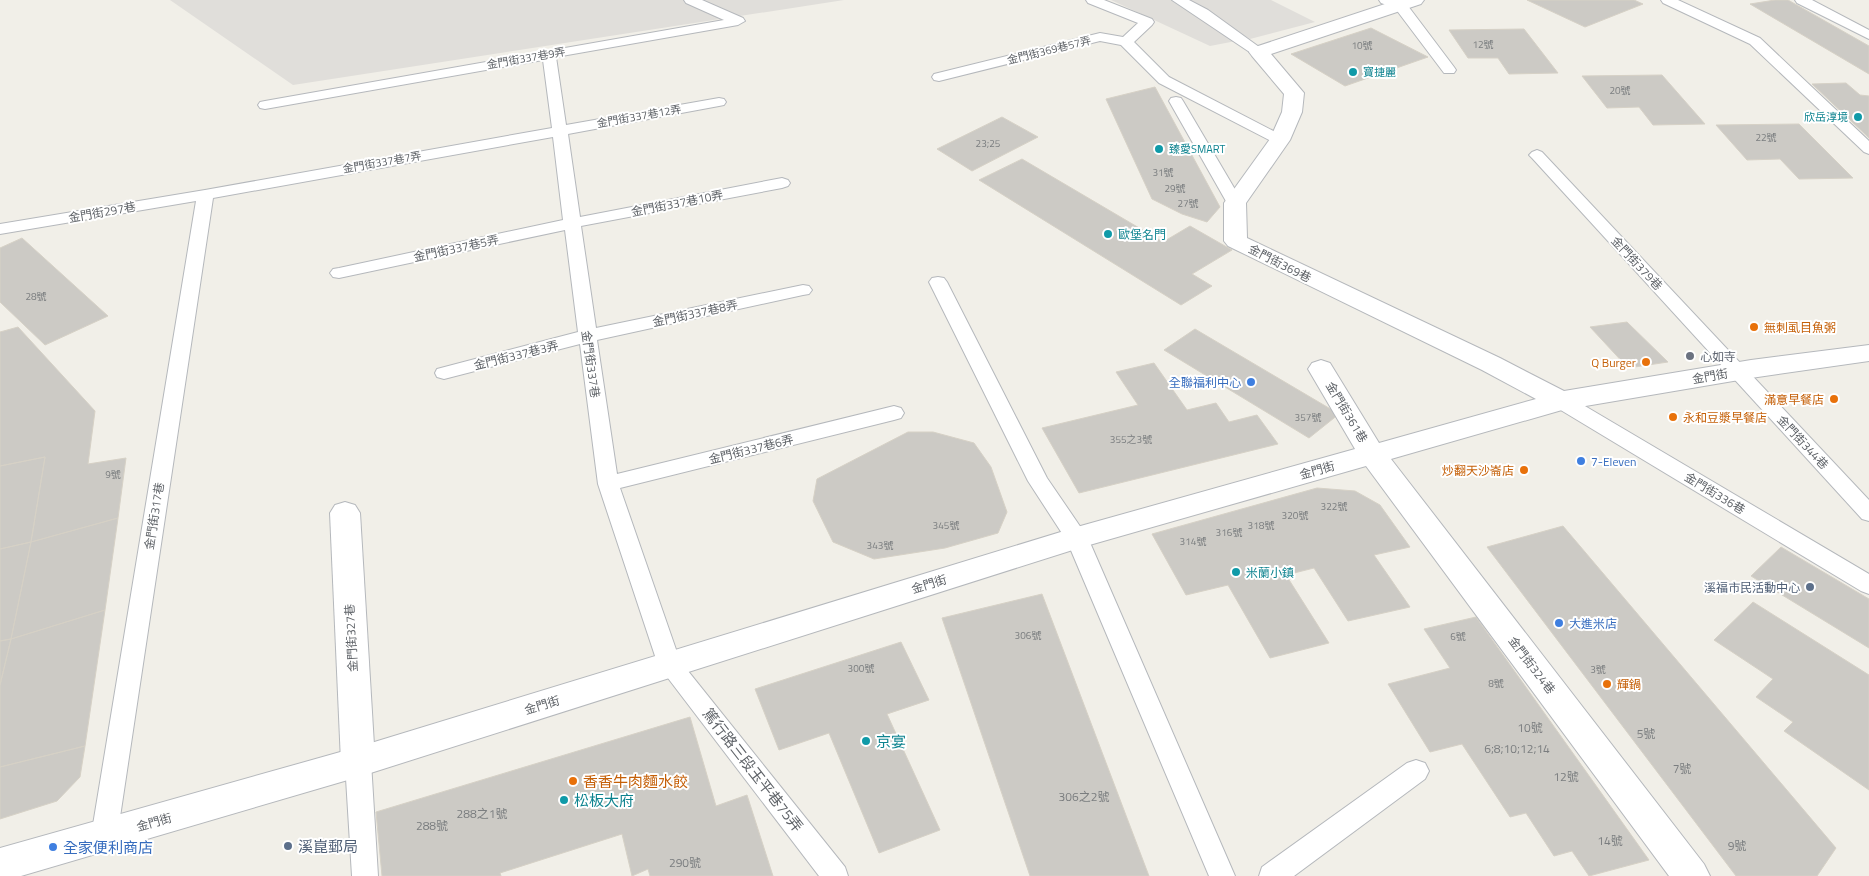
<svg xmlns="http://www.w3.org/2000/svg" width="1869" height="876" font-family="'Titillium Web','Noto Sans TC',sans-serif">
<style>
.industrial{fill:#e0deda}
.building{fill:#cccac5;stroke:#d6d1c6}
.lines{fill:none;stroke-linecap:round;stroke-linejoin:round}
.service-casing{stroke:#b5b8bc;stroke-width:2}
.pedestrian-casing{stroke:#b5b8bc;stroke-width:2}
.minor-casing{stroke:#b5b8bc;stroke-width:2}
.service{fill:#fff;fill-rule:evenodd}
.pedestrian{fill:#fff;fill-rule:evenodd}
.minor{fill:#fff;fill-rule:evenodd}
.culture-dot{fill:#0f9aa8;stroke:#fff;stroke-width:2}
.food-dot{fill:#e8710a;stroke:#fff;stroke-width:2}
.worship-dot{fill:#6b7280;stroke:#fff;stroke-width:2}
.shop-dot{fill:#3f7fe0;stroke:#fff;stroke-width:2}
.service-dot{fill:#5c6f8a;stroke:#fff;stroke-width:2}
.labels{text-anchor:middle;dominant-baseline:central;stroke-width:4;stroke-linejoin:round;paint-order:stroke}
.number-label{font-size:10px;fill:#7a7d7f}
.far-street-label{font-size:11px;fill:#5f6368;stroke:#fff}
.far-culture-label{font-size:11px;fill:#0d838f;stroke:#fff;text-anchor:start}
.street-label{font-size:12px;fill:#5f6368;stroke:#fff}
.culture-label{font-size:12px;fill:#0d838f;stroke:#fff;text-anchor:start}
.food-label{font-size:12px;fill:#c56008;stroke:#fff;text-anchor:start}
.worship-label{font-size:12px;fill:#5b616d;stroke:#fff;text-anchor:start}
.shop-label{font-size:12px;fill:#366cbe;stroke:#fff;text-anchor:start}
.service-label{font-size:12px;fill:#4e5e75;stroke:#fff;text-anchor:end}
.near-number-label{font-size:12px;fill:#7a7d7f}
.near-culture-label{font-size:15px;fill:#0d838f;stroke:#fff;text-anchor:start}
.near-street-label{font-size:15px;fill:#5f6368;stroke:#fff}
.near-food-label{font-size:15px;fill:#c56008;stroke:#fff;text-anchor:start}
.near-service-label{font-size:15px;fill:#4e5e75;stroke:#fff;text-anchor:start}
.near-shop-label{font-size:15px;fill:#366cbe;stroke:#fff;text-anchor:start}
</style>
<rect width="100%" height="100%" fill="#f1efe8"/>
<path class="industrial" d="M170,0H844L293,85Z
M1111,0H1171L1236,41L1210,46Z
M1184,0H1271L1315,22L1250,39Z"/>
<path class="building" d="M1527,0H1634L1643,4L1585,27Z
M1775,0H1788L1869,46V74L1750,4Z
M1371,28L1428,57L1345,86L1291,54Z
M1524,29L1558,73L1509,74L1498,58H1468L1449,30Z
M1662,75L1705,124L1653,125L1639,107L1607,108L1582,76Z
M1846,83L1860,95L1869,96V138L1812,84Z
M1155,87L1220,207L1207,222L1182,214L1152,199L1106,99Z
M1002,117L1038,137L972,171L937,149Z
M1799,124L1853,178L1799,179L1780,159L1747,160L1716,125Z
M1022,159L1163,242L1190,226L1232,250L1192,274L1212,286L1181,305L979,180Z
M22,238L108,316L45,345L0,302V248Z
M1627,322L1668,362L1628,368L1590,327Z
M18,327L95,411L88,464L126,458L118,518L31,542L45,457L0,466V332Z
M1195,329L1339,414L1309,438L1164,350Z
M1154,363L1187,410L1216,403L1229,422L1257,415L1278,444L1079,493L1042,428L1138,405L1116,372Z
M908,432H933L974,443L991,467L1007,512L998,533L945,548L874,559L833,542L813,501L817,479Z
M45,457L31,542L0,549V466Z
M1317,488L1355,491L1380,505L1410,547L1374,555L1410,607L1348,621L1314,568L1286,575L1329,643L1270,658L1228,585L1186,595L1152,534Z
M118,518L105,610L11,639L31,542Z
M1563,526L1836,848L1817,876H1736L1487,547Z
M31,542L11,639L0,641V549Z
M1781,547L1869,599V648L1751,576Z
M1042,594L1149,876H1030L942,618Z
M1753,602L1869,675V790L1784,731L1793,722L1756,697L1773,679L1714,640Z
M105,610L85,746L0,767V685L11,639Z
M1476,617L1649,860L1589,876L1572,851L1554,856L1526,813L1510,817L1462,744L1430,752L1388,684L1450,668L1424,629Z
M11,639L0,685V641Z
M901,642L929,700L887,714L940,830L879,853L829,733L779,750L755,689Z
M690,717L716,806L747,795L773,876H650L648,869L632,876L622,834L500,873L501,876H382L376,812Z
M85,746L80,777L57,801L0,819V767Z"/>
<g class="lines">
<defs>
<path id="service" d="M684,0H702L743,18L745,21L738,25L556,57L566,125L719,98L724,99L726,102L724,105L719,106L568,134L580,217L782,178L788,180L790,183L788,186L782,188L581,226L596,328L803,285L809,286L812,290L809,294L803,295L597,340L617,474L894,406L901,408L904,413L901,418L894,420L620,488L680,661L845,867L848,876H819L658,665L598,484L580,344L444,379L437,377L435,373L437,369L578,332L565,230L339,278L333,277L330,273L333,269L339,268L563,220L553,137L213,198L117,837L113,846L104,849L95,846L91,837L196,201L0,234V224L205,190L552,128L543,60L265,109L260,108L258,105L260,102L265,101L724,20L686,3Z
M1086,0H1104L1152,19L1154,22L1152,25L1134,42L1169,77L1285,137L1288,140L1285,143H1275L1159,83L1121,45L1100,41L939,81L934,80L932,77L934,74L1100,33L1123,37L1138,23L1088,3Z
M1172,0H1189L1208,10L1266,52L1259,56L1254,55Z
M1379,0H1398L1405,2L1454,67L1456,70L1454,73H1444L1395,8L1381,3Z
M1661,0H1678L1760,38L1869,141V154L1864,152L1750,44L1663,3Z
M1795,0H1812L1869,30V39L1797,3Z
M1176,97L1181,98L1183,101L1243,203L1241,206H1229L1227,203L1169,101L1171,98Z
M1537,150L1542,152L1869,500V521L1862,519L1532,158L1529,155L1532,152Z
M938,277L944,278L947,282L1047,478L1088,538L1235,876H1209L1067,541L1028,481L929,282L932,278Z
M1561,394L1568,396L1869,574V594L1861,591L1554,406L1551,401L1554,396Z
M358,751L367,754L371,762L378,876H352L345,762L349,754Z
M1416,760L1425,763L1429,771L1425,779L1294,876H1259L1262,867L1407,763Z"/>
<path id="pedestrian" d="M345,502L355,505L360,513L375,762L370,773L358,777L346,773L341,762L330,513L335,505Z"/>
<path id="minor" d="M1397,0H1424L1421,4L1271,54L1304,93L1302,112L1290,140L1246,203L1247,238L1500,358L1564,391L1751,360L1869,345V361L1751,378L1562,410L1391,459L1704,864L1710,876H1669L1366,466L1079,548L358,777L21,876H0V848L358,747L1077,527L1355,449L1308,369L1312,363L1321,360L1330,363L1379,443L1536,399L1482,370L1228,246L1224,241V203L1270,139L1282,112L1284,94L1252,56L1249,52L1252,48Z"/>
</defs>
<use href="#service" class="service-casing"/>
<use href="#pedestrian" class="pedestrian-casing"/>
<use href="#minor" class="minor-casing"/>
<use href="#service" class="service"/>
<use href="#pedestrian" class="pedestrian"/>
<use href="#minor" class="minor"/>
</g>
<g class="culture-dot">
<circle cx="1353" cy="72" r="5"/>
<circle cx="1858" cy="117" r="5"/>
<circle cx="1159" cy="149" r="5"/>
<circle cx="1108" cy="234" r="5"/>
<circle cx="1236" cy="572" r="5"/>
<circle cx="866" cy="741" r="5"/>
<circle cx="564" cy="800" r="5"/>
</g>
<g class="food-dot">
<circle cx="1754" cy="327" r="5"/>
<circle cx="1646" cy="362" r="5"/>
<circle cx="1834" cy="399" r="5"/>
<circle cx="1673" cy="417" r="5"/>
<circle cx="1524" cy="470" r="5"/>
<circle cx="1607" cy="684" r="5"/>
<circle cx="573" cy="781" r="5"/>
</g>
<circle class="worship-dot" cx="1690" cy="356" r="5"/>
<g class="shop-dot">
<circle cx="1251" cy="382" r="5"/>
<circle cx="1581" cy="461" r="5"/>
<circle cx="1559" cy="623" r="5"/>
<circle cx="53" cy="847" r="5"/>
</g>
<g class="service-dot">
<circle cx="1810" cy="587" r="5"/>
<circle cx="288" cy="846" r="5"/>
</g>
<g class="labels">
<g class="number-label">
<text x="1483" y="44">12號</text>
<text x="1362" y="45">10號</text>
<text x="1620" y="90">20號</text>
<text x="1766" y="137">22號</text>
<text x="988" y="143">23;25</text>
<text x="1163" y="172">31號</text>
<text x="1175" y="188">29號</text>
<text x="1188" y="203">27號</text>
<text x="36" y="296">28號</text>
<text x="1308" y="417">357號</text>
<text x="1131" y="439">355之3號</text>
<text x="113" y="474">9號</text>
<text x="1334" y="506">322號</text>
<text x="1295" y="515">320號</text>
<text x="946" y="525">345號</text>
<text x="1261" y="525">318號</text>
<text x="1229" y="532">316號</text>
<text x="1193" y="541">314號</text>
<text x="880" y="545">343號</text>
<text x="1028" y="635">306號</text>
<text x="1458" y="636">6號</text>
<text x="861" y="668">300號</text>
<text x="1598" y="669">3號</text>
<text x="1496" y="683">8號</text>
</g>
<g class="far-street-label">
<text transform="translate(1049 50) rotate(-14)">金門街369巷57弄</text>
<text transform="translate(526 58) rotate(-10)">金門街337巷9弄</text>
<text transform="translate(639 116) rotate(-10)">金門街337巷12弄</text>
<text transform="translate(382 162) rotate(-10)">金門街337巷7弄</text>
</g>
<g class="far-culture-label">
<text x="1363" y="72">寶捷麗</text>
<text x="1848" y="117" text-anchor="end">欣岳淳境</text>
<text x="1169" y="149">臻愛SMART</text>
</g>
<g class="street-label">
<text transform="translate(677 203) rotate(-11)">金門街337巷10弄</text>
<text transform="translate(102 212) rotate(-10)">金門街297巷</text>
<text transform="translate(456 248) rotate(-12)">金門街337巷5弄</text>
<text transform="translate(1280 263) rotate(27)">金門街369巷</text>
<text transform="translate(1637 263) rotate(47)">金門街379巷</text>
<text transform="translate(695 313) rotate(-12)">金門街337巷8弄</text>
<text transform="translate(516 355) rotate(-14)">金門街337巷3弄</text>
<text transform="translate(591 364) rotate(82)">金門街337巷</text>
<text transform="translate(1710 376) rotate(-10)">金門街</text>
<text transform="translate(1347 412) rotate(59)">金門街361巷</text>
<text transform="translate(1803 442) rotate(47)">金門街344巷</text>
<text transform="translate(751 449) rotate(-14)">金門街337巷6弄</text>
<text transform="translate(1317 470) rotate(-16)">金門街</text>
<text transform="translate(1715 493) rotate(31)">金門街336巷</text>
<text transform="translate(154 516) rotate(-81)">金門街317巷</text>
<text transform="translate(929 584) rotate(-17)">金門街</text>
<text transform="translate(351 638) rotate(-93)">金門街327巷</text>
<text transform="translate(1532 665) rotate(53)">金門街324巷</text>
<text transform="translate(542 705) rotate(-17)">金門街</text>
<text transform="translate(154 822) rotate(-16)">金門街</text>
</g>
<g class="culture-label">
<text x="1118" y="234">歐堡名門</text>
<text x="1246" y="572">米蘭小鎮</text>
</g>
<g class="food-label">
<text x="1764" y="327">無刺虱目魚粥</text>
<text x="1636" y="362" text-anchor="end">Q Burger</text>
<text x="1824" y="399" text-anchor="end">滿意早餐店</text>
<text x="1683" y="417">永和豆漿早餐店</text>
<text x="1514" y="470" text-anchor="end">炒翻天沙崙店</text>
<text x="1617" y="684">輝鍋</text>
</g>
<g class="worship-label">
<text x="1700" y="356">心如寺</text>
</g>
<g class="shop-label">
<text x="1241" y="382" text-anchor="end">全聯福利中心</text>
<text x="1591" y="461">7-Eleven</text>
<text x="1569" y="623">大進米店</text>
</g>
<g class="service-label">
<text x="1800" y="587">溪福市民活動中心</text>
</g>
<g class="near-number-label">
<text x="1530" y="727">10號</text>
<text x="1646" y="733">5號</text>
<text x="1517" y="748">6;8;10;12;14</text>
<text x="1682" y="768">7號</text>
<text x="1566" y="776">12號</text>
<text x="1084" y="796">306之2號</text>
<text x="482" y="813">288之1號</text>
<text x="432" y="825">288號</text>
<text x="1610" y="840">14號</text>
<text x="1737" y="845">9號</text>
<text x="685" y="862">290號</text>
</g>
<g class="near-culture-label">
<text x="876" y="741">京宴</text>
<text x="574" y="800">松板大府</text>
</g>
<g class="near-street-label">
<text transform="translate(753 770) rotate(52)">篤行路三段玉平巷75弄</text>
</g>
<g class="near-food-label">
<text x="583" y="781">香香牛肉麵水餃</text>
</g>
<g class="near-service-label">
<text x="298" y="846">溪崑郵局</text>
</g>
<g class="near-shop-label">
<text x="63" y="847">全家便利商店</text>
</g>
</g>
</svg>
